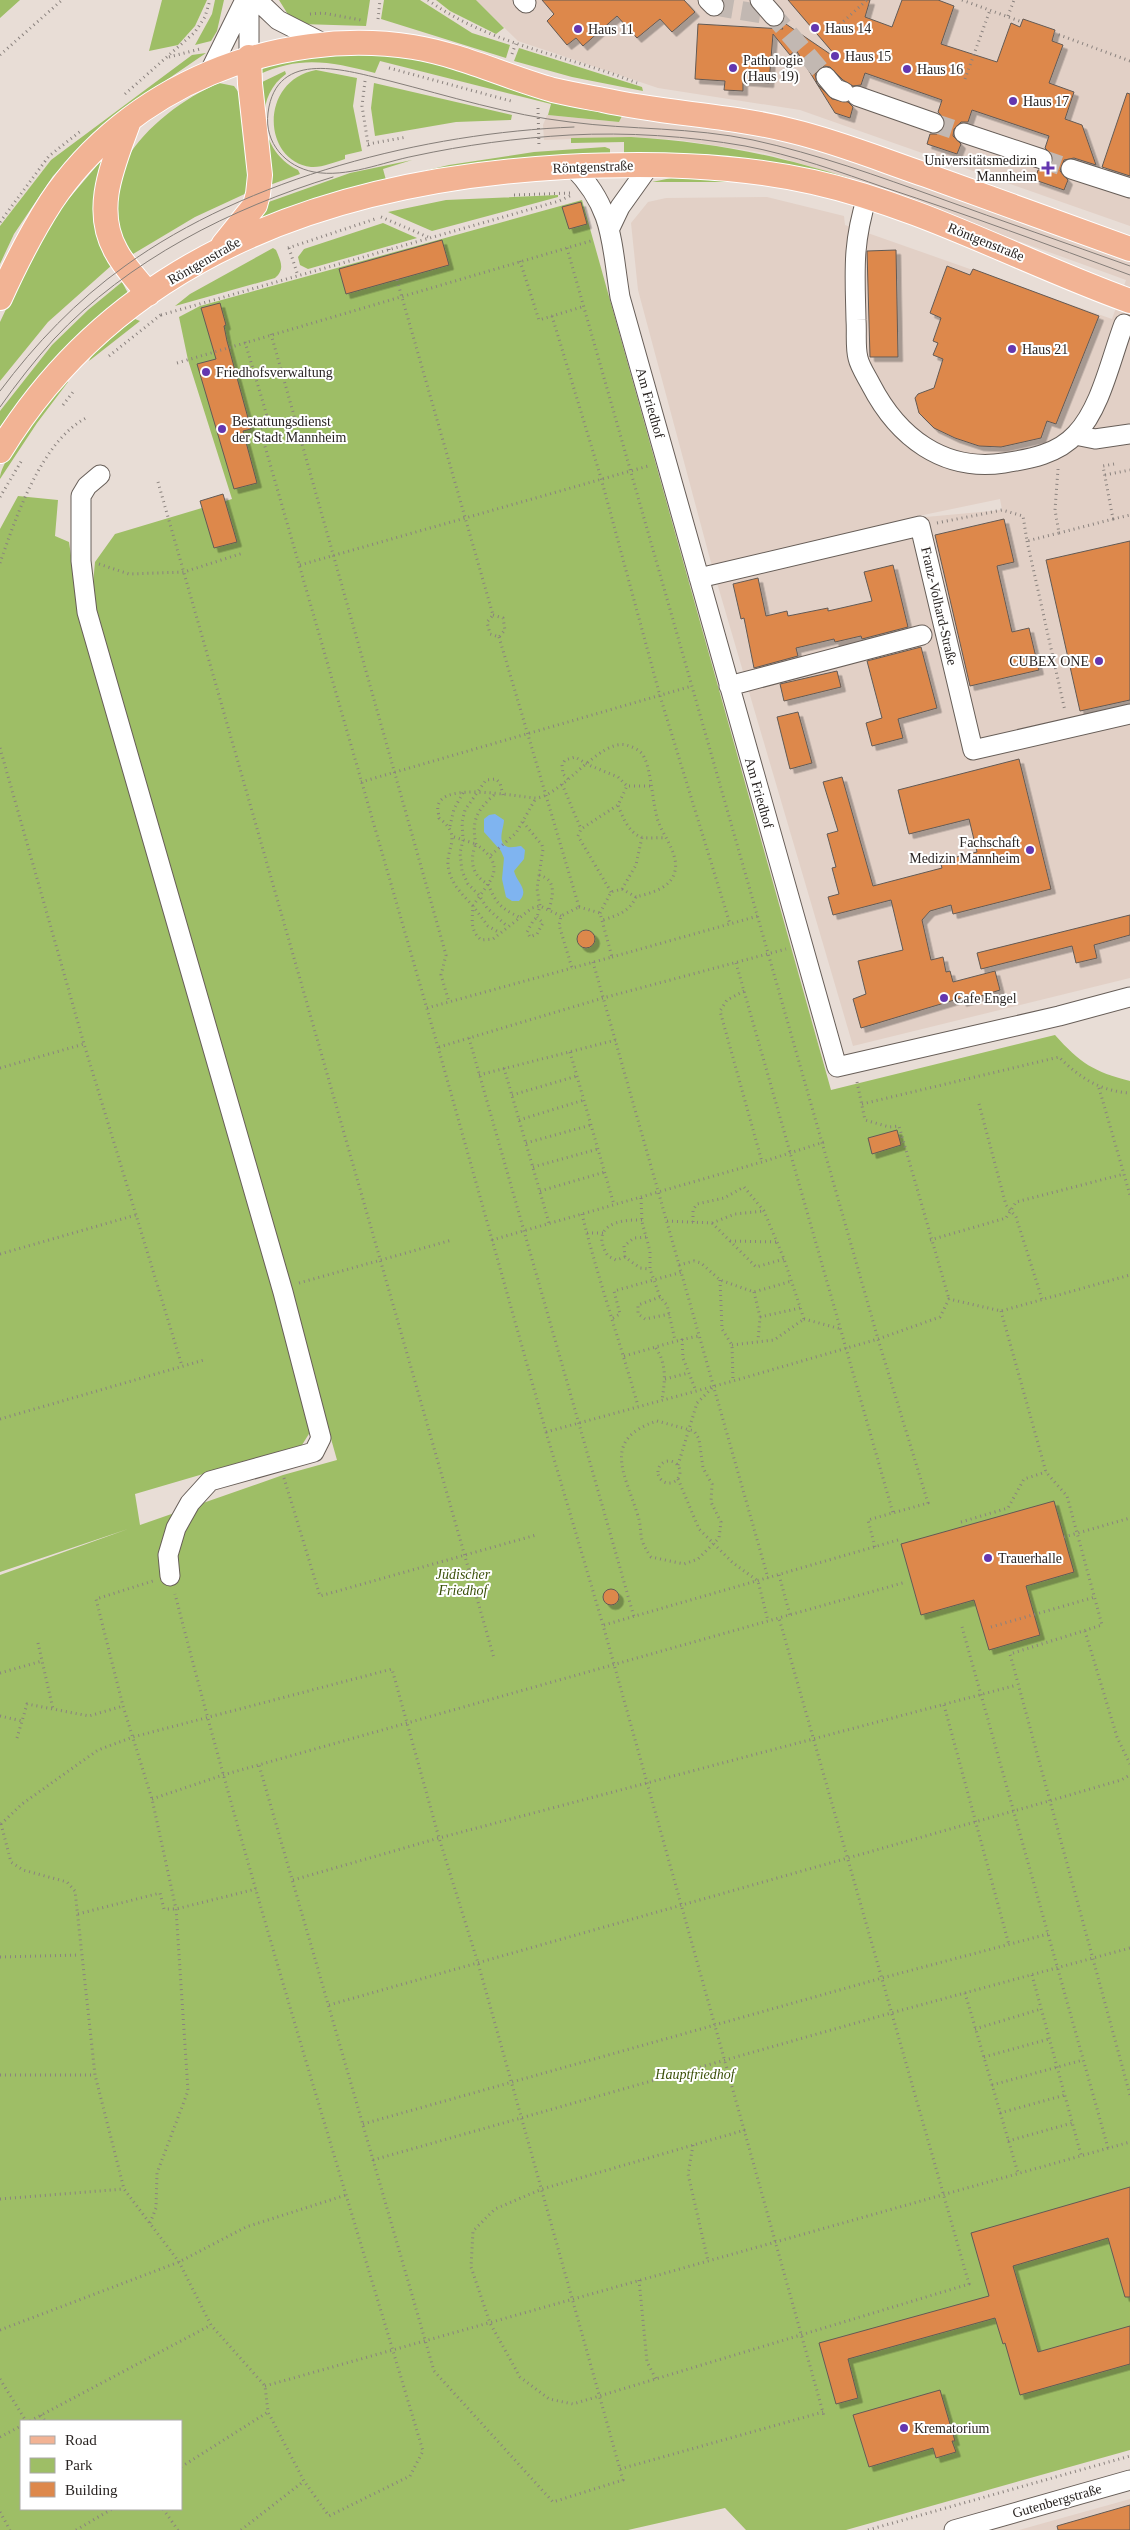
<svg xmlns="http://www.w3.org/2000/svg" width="1130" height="2530" font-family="Georgia,serif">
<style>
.built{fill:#e2d0c6;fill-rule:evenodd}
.green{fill:#9ebe66;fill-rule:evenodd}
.water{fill:#7fb4f0}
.building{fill:#dd884c;stroke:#635a54;filter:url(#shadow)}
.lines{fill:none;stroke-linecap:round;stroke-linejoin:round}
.minor-tunnel{stroke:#c2b8b2;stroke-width:19;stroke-dasharray:19 9;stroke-linecap:butt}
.minor-casing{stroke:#675e58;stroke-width:21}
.major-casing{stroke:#fff;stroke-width:26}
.path{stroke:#8a827e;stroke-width:3;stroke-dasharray:1 4;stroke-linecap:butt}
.minor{stroke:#fff;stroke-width:19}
.major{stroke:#f2b394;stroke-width:24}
.tram{stroke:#857e79;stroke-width:1}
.poi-dot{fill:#6437af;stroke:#fff;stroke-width:2}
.labels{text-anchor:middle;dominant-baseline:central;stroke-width:4;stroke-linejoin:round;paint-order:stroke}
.poi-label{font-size:14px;fill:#2a2523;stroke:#fff;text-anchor:start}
.street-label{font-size:14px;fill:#2a2523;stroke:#fff}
.park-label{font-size:14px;font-style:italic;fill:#3c510a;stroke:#fff}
</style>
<defs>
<filter id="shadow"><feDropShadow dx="4.5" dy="4.5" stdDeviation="0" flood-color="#0004"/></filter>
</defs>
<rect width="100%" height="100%" fill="#e8ddd6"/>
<path class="built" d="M476,0H1130V226L800,110L658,88L518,41Z
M623,114L690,122L809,146L1130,259V978L853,1046L710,559L638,290L631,223L648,202L666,198L767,197L844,216L845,225L1112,319L1126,280L850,180L849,178L765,153L680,140L631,137L544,140L543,125L547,115L619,122ZM1000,499L1002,510L904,519Z
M1130,2499V2530H1019Z"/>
<path class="green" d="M0,0H20L0,18Z
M162,0H207L195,26L178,45L149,51Z
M215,0H224L217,31L211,41L195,45L212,14Z
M279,0H370L366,26L301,24L292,21Z
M384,0H420L472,33L510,45L506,58L381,19Z
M436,0H476L504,28L496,34L450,11Z
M519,48L642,87L643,91L572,77L514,61Z
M206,53L114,116L53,176L14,234L0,264V226L51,160L192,55Z
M379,53L446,65L623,114L619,122L548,115L551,104L380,61L375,73C331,62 301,55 258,75V67L295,59Z
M316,70L357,78L353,106L362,151L345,155V159C335,162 321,168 311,167C261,160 260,80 316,70Z
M285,71L286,74C251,99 261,153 298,170L300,174L267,186L258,84Z
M219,83L234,86L245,101L249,192L195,217L133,254C118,238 114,214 118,194C120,184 121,169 126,160C146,126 184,98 219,83Z
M374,83L512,115L511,120L456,122L375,136L371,108Z
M631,137C711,142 773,154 849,178L850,180L777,163L703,154H624V142L571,143V138Z
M605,147L610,149V154L257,219L263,204L350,173L412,160L383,169L386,180L449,165L534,152Z
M105,156C98,197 86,229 112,265L48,322L0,381V322L33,252L50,221Z
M681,176L733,179V182H652Z
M558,195V197L432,231L388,212L446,200Z
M582,200L831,1090L1055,1035C1080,1063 1094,1072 1130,1081V2450L846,2530H746L725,2508L628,2530H0V1575L128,1529L0,1572V529L18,496L58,500L55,536L69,542L80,617L312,1429L302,1445L135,1494L140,1525L283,1475L337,1460L92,594L95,562L115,534L232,499L188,360L179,317L200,306ZM21,2421H181V2509H21Z
M383,223L417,238L308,269L300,265L298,257L304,249Z
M273,248L276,250C281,262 285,269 275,278L175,306L190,294Z
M122,282L129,295C79,333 38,376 0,427V411L52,345L88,310Z
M135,319L140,321L89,361L94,350Z
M66,379L68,382L37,423L0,479C0,458 51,399 66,379Z"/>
<path class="water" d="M495,814L504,820C504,828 496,843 508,847C513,848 517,846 521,846L525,850L524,859L514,871C517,883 530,890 519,901H512L506,897L502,879L504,858L501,851L484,832V819L489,815Z"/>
<path class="building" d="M542,0H684L695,12L672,32L660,19L637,38L617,16L583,46L576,38L567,45L547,21L554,14Z
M788,0H870L865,17L892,27L902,0H938L954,6L941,44L997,62L1011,23L1020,27L1023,19L1055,30L1052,41L1063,45L1049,83L1074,92L1065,119L1082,125L1096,165L1074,158L1064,160L1060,171L1068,180L1064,190L1035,180L1038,170H1045L1052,163L1053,156L1045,148L1049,136L972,110L968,122H961L954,129L953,136L961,144L957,154L927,144L930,134H937L944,127L945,120L938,112L942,100L865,73L861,85L853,86L843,80L830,67L824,66L815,74L817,84L832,99L848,102L853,107L850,118L835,113L796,50L790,55L773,34L769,83L743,81V91L724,90L725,81L695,79L698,24L783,29L780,25L783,22L833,56L835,55Z
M1127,93L1130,94V176L1102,167Z
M581,202L587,224L569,229L562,207Z
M442,240L449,265L346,294L339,269Z
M896,250L898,357H870L867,251Z
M947,266L970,275L973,269L1099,316L1056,424L1047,421L1041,438L1001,447L979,446L955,438L934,428L919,413L915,398L918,394L934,388L943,359L933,355L938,343L933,341L941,318L930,313Z
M220,303L226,325L224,326L227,341L251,429L243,431L257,483L234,489L197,364L216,359L201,308Z
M223,494L237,542L214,548L200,501Z
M1004,519L1014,562L997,566L1012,632L1029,628L1039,670L970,686L935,535Z
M1130,541V700L1080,711L1046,560Z
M893,565L908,627L862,639L861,636L835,642L834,639L796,648L798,656L754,668L744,618L741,619L733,584L758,578L766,616L787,611L788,616L828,608V611L872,601L864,572Z
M921,647L937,708L898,719L903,738L872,746L866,723L882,718L867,661Z
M837,671L841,687L784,701L780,684Z
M798,712L812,763L790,769L777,717Z
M1019,759L1051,889L953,914L951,905L930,911L922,920L931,960L943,957L946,972L950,971L953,982L995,971L1000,990L962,1002L961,998L861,1028L853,999L866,994L858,961L903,950L891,900L833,915L828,897L839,894L832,868L836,867L827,834L838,831L823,782L842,777L873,886L942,868L940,861L977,852L969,819L909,834L898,790Z
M1130,915V935L1094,945L1097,958L1076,963L1072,946L981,969L977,953Z
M577 939a9 9 0 1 1 18 0a9 9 0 1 1-18 0Z
M897,1130L901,1145L872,1154L868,1138Z
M1054,1501L1074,1572L1026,1586L1040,1635L989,1650L974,1600L921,1615L901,1544Z
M603 1597a8 8 0 1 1 16 0a8 8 0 1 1-16 0Z
M1130,2187V2297H1125L1108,2238L1013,2266L1038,2352L1130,2326V2364L1020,2395L1005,2343L1003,2344L995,2318L848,2359L858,2398L836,2404L819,2343L989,2296L971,2233Z
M940,2390L955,2441H952L956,2452L936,2458L933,2448L869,2467L853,2415Z
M1130,2505V2530H1058L1057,2526Z"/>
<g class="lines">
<path class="minor-tunnel" d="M714,6L774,16L826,77
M934,123L964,133
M1042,159L1071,169"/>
<defs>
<path id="minor" d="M249,0V57
M257,0L278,20L325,44
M523,0L526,3
M708,0L714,6
M760,0L774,16
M209,73L245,0
M826,77L836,89L844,92
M857,96L934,123
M964,133L1042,159
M573,167C614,209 611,242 620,297L837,1067L1059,1016L1130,997
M1071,169L1130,188
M867,197C852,245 855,272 856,320C857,332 855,347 858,358C860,367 867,377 871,385C898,437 943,472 1004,463C1030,459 1058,454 1076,434C1101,408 1111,358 1124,324
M610,228L620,207L650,165
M1075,435L1095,439L1130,434
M100,475L87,486L81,496V561L87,612L283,1292L321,1438L314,1452L210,1481L190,1503L176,1528L168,1555L170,1576
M699,578L920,526L973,750L1130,714
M729,686L922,635
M954,2530L1130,2480"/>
<path id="major" d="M129,121C114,163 92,208 116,251C124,267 138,280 148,294
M223,245L255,205L258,194L260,175L250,84L249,57
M0,298C15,265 31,233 51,202C128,86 277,26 413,47C462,55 506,77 553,90C570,94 587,97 603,100C666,114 730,115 792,131C838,142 882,160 926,175C994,200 1062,224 1130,249
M0,451C123,250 340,180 564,167C647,163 732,164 813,182C924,207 1024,263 1130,301"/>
</defs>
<use href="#minor" class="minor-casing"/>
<use href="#major" class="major-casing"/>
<path class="path" d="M428,0C490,45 567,55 637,83
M962,0L1022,22
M310,14L323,13L361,20
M1008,16L1014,0
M378,19L380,0
M836,28L867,0
M1054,33L1130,61
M512,54L516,43
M0,55L62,0
M169,57L200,49
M389,68L511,101
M965,79L990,10
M365,81L362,106L369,150
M125,94L195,32L205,17L210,0
M538,108L539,148
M368,144L407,137
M514,195L570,193
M381,217L428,237
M0,222L49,156L82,130
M288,248L375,219
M289,248L298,276
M567,248L878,1339L928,1503L868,1520L875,1547
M389,249L390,254
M520,261L539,320L585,306
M397,280L493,615
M161,315L559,201L572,195
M552,316L601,478L660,696L730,924
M271,334L446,955L441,975L449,1002
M245,342L270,426
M109,356L163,313
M177,363L594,240
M63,405L73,392
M295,417L260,429L438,1047L546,1432L603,1625L824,2416
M1105,475L1130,470
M158,482L494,1658
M0,497L22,460
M1113,519L1130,515
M937,523L1002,510L1023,516L1027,541L1059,533L1055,510L1058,469
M1059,533L1113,519L1103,466L1114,464
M1027,541L1065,711
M0,563C16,517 41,442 86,418
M99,564L129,574L184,572L243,553
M300,565L648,466
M493,615L503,618L505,630L499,637L490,634L487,622Z
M499,637L579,907
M0,748L84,1044L182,1366
M568,779L563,774L562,765L565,760L575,757L591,766L618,777L627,786
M361,782L692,686
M562,784L581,829
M650,786H627L618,805C622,816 629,833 641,837C648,839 659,837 666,838
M494,795C477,810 471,821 476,844C509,868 490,879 473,906L488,926L500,933
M503,795L500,783L496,779L486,780L465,810L462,822L463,840L460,853L462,871L468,884L479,895L487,908L507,926
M523,822L542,845L543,849L537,889L540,906L537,917L533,921L527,932L530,937L537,934L543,923L537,917
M450,826L454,809L464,791
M454,837L476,844C469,860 472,876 488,884C496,903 500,908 519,917
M491,855L516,833L536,798
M539,875C557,880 553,895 549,910
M622,889L636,897
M611,892L578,836L581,829L618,805
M579,907L600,913L612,957L572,968L559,925L561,916Z
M600,913L611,892L622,889L636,865L642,837
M561,916L540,906L532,908L493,939L481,940C470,930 472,920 473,906C464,896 454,887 450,874C441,849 466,839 439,818C439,815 437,809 438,806C443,781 517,797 536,798C562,796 599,739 626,745C633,747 641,750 644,757C652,773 652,802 658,821C663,835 679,855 675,871C671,889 650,893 636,897C629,912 618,915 603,920
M612,957L758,916
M593,962L768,1578
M736,963L893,1513
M744,991L727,1000L720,1011L762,1162
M427,1008L572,968
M469,1038L634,1617
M439,1047L603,998L786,949
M570,1052L614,1205
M0,1068L84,1044
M504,1068L549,1223
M479,1075L616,1040
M857,1082L865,1120L889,1127L899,1126L949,1299
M1099,1088L1130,1195
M512,1095L577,1076
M862,1104L1059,1057C1080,1078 1100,1091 1130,1093
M979,1104L1006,1205L1016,1217L1042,1299
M519,1120L584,1100
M526,1143L591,1125
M533,1167L598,1149
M540,1191L605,1172
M641,1198L642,1222L650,1251V1269L660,1297L667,1305L675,1340
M582,1214C598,1279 620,1342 638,1406
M642,1220C618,1219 589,1226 608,1256L616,1260L625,1257L640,1268L650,1269
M667,1221L712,1223L735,1214L764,1211
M693,1222V1210L697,1204L724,1198L744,1187L764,1211L784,1259L804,1319
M712,1223L756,1267L784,1259
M587,1233H603
M492,1240L762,1162L824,1142
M930,1240L1006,1218L1016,1202L1124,1174
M730,1241L777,1242
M0,1254L136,1215
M625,1257L624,1246L634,1238L646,1237
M679,1265L694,1261L701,1263L720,1280L754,1292L792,1281
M720,1280L722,1329L732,1345L733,1381
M299,1283L452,1240
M754,1292L760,1317L758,1341
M660,1297L638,1305V1314L645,1319L670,1314
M1001,1311L1046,1472L1067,1496L1102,1625L1010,1654L1130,2095
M760,1317L800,1308
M613,1318L620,1314L614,1291L682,1272
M804,1319L841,1329
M682,1339L683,1358L696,1391
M732,1345L774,1340L804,1319
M656,1348C667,1365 665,1381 662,1400
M624,1356C650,1349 673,1341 699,1336
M665,1379L688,1373
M0,1419L204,1360
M657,1421L694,1431L699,1439L703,1468L712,1484L711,1502L721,1522L719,1538L698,1559L684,1564L651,1557C636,1536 644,1533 637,1513C625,1474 601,1439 657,1421Z
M546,1432L733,1381L878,1339L940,1317L949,1299L1001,1311L1130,1275
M658 1472a11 11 0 1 1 22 0a11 11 0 1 1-22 0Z
M678,1465L697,1403L713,1387
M284,1478L320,1596L536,1535
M678,1479L699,1529L733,1563L758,1581L768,1621
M961,1522L1008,1508L1024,1479L1046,1472
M1064,1537L1130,1518
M779,1575L790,1615
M604,1625L898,1540
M962,1627L1108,2148
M991,1627L1095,1597
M1085,1631L1117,1737L1130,1764
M38,1643L53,1709
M0,1673L42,1661
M944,1705L1009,1945
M0,1716L22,1721
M17,1738L27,1704L89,1716L123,1706
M152,1799L223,1775L906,1582
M1,1824L11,1862L23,1870L67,1882L75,1891L95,2075L124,2189L179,2262L211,2325L265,2386L268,2412L304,2481L329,2516L410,2476L423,2451C338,2166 249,1882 175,1594
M1,1824L22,1804L98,1750L133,1737L392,1669L439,1838L478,1963L623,2480L553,2502L434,2371L259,1765
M293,1880L439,1838L1017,1685
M78,1914L160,1893L164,1909H176L256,1889
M0,1957L80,1955
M1032,1975L1081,2155
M965,1993L1018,2173
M329,2005L1049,1801L1121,1780L1130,1775
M975,2029L1041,2009
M984,2057L1049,2039
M0,2075H95
M992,2085L1083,2060
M1000,2113L1065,2095
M363,2124L882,1978L1048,1934
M745,2130L542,2189L495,2209L473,2231L471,2267L490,2323L520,2377L549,2399L573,2404L969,2284L779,1618
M1008,2141L1072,2123
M693,2145L688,2174L708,2261
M373,2160L891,2013L1130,1948
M0,2199L124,2189
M150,2223L156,2208L157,2173L188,2091L176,1909L152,1799L123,1706L96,1599L153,1581
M639,2280L647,2362L656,2379
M0,2330L179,2262L246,2227L346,2195
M0,2379L26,2421
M265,2386L1130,2142
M41,2415L45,2421
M30,2421L211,2325
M0,2437L21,2426
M181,2467L268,2412
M620,2469L823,2412
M163,2509L178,2530
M0,2512L10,2530
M76,2530L112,2509
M241,2530L304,2481
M868,2530L1130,2456"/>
<use href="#minor" class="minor"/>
<use href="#major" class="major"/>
<path class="tram" d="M1130,266C1066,243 1002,221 939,198C878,176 817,154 753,140C692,127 631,130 570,122C509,115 449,96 390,81C348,71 276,47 268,113C264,143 286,167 314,172C347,178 383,162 414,156C465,145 517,138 570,135C627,132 688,136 745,146C793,155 840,172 886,188C968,215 1049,245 1130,275
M0,391C36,343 76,301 125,266C248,177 425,133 574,127
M0,407C17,383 35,360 54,339C128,260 231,208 333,177"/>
</g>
<g class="poi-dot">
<circle cx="815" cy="28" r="5"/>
<circle cx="578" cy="29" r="5"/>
<circle cx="835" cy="56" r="5"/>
<circle cx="733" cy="68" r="5"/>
<circle cx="907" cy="69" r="5"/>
<circle cx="1013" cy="101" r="5"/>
<path d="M1045.5 160.5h5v5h5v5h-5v5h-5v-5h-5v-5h5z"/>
<circle cx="1012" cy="349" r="5"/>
<circle cx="206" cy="372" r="5"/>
<circle cx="222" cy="429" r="5"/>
<circle cx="1099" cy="661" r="5"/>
<circle cx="1030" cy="850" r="5"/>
<circle cx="944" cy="998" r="5"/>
<circle cx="988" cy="1558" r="5"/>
<circle cx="904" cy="2428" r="5"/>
</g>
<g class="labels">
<g class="poi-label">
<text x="825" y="28">Haus 14</text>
<text x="588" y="29">Haus 11</text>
<text x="845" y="56">Haus 15</text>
<text x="743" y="60">Pathologie<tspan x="743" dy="16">(Haus 19)</tspan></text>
<text x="917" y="69">Haus 16</text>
<text x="1023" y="101">Haus 17</text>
<text x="1037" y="160" text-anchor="end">Universitätsmedizin<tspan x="1037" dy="16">Mannheim</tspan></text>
<text x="1022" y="349">Haus 21</text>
<text x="216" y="372">Friedhofsverwaltung</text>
<text x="232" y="421">Bestattungsdienst<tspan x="232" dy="16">der Stadt Mannheim</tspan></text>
<text x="1089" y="661" text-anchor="end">CUBEX ONE</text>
<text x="1020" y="842" text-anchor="end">Fachschaft<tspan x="1020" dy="16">Medizin Mannheim</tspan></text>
<text x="954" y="998">Cafe Engel</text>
<text x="998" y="1558">Trauerhalle</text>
<text x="914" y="2428">Krematorium</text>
</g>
<g class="street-label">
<text transform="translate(593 167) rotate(-2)">Röntgenstraße</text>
<text transform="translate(986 242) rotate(22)">Röntgenstraße</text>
<text transform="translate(204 261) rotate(-30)">Röntgenstraße</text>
<text transform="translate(650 403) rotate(74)">Am Friedhof</text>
<text transform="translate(939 606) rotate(77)">Franz-Volhard-Straße</text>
<text transform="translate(759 793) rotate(74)">Am Friedhof</text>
<text transform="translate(1057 2501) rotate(-16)">Gutenbergstraße</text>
</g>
<g class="park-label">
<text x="463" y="1574">Jüdischer<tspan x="463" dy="16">Friedhof</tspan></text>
<text x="695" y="2074">Hauptfriedhof</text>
</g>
</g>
<rect x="20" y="2420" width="162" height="90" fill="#ffffff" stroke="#aaa8a7"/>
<rect x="30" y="2436" width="25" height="8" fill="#f2b394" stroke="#aaa8a7"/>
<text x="65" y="2445" font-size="15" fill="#2a2523">Road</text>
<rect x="30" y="2458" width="25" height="15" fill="#9ebe66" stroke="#aaa8a7"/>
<text x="65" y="2470" font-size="15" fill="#2a2523">Park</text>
<rect x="30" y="2482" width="25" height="15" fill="#dd884c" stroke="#aaa8a7"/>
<text x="65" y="2495" font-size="15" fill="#2a2523">Building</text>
</svg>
